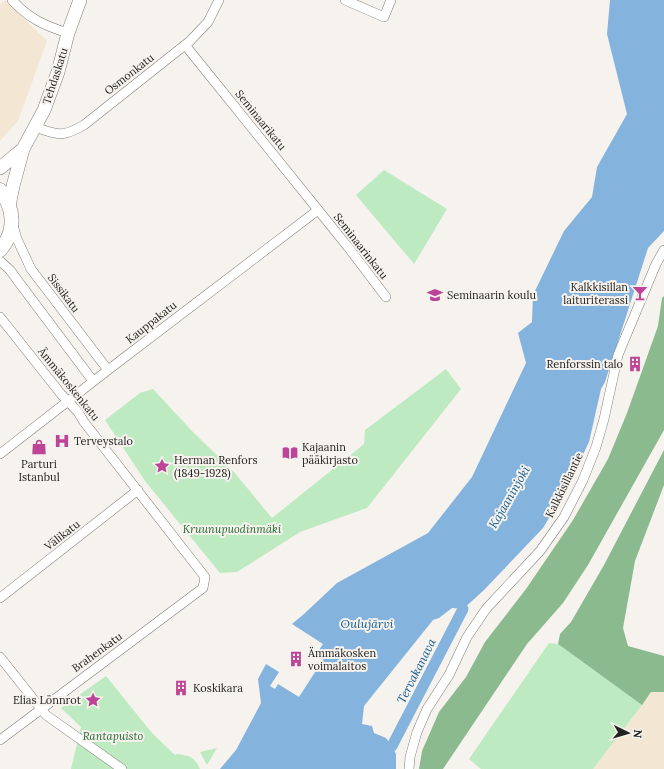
<svg xmlns="http://www.w3.org/2000/svg" width="664" height="769" font-family="Lora,serif">
<style>
.commercial{fill:#f3e7d3}
.green{fill:#beeac1}
.forest{fill:#8bba8f}
.water{fill:#84b3de}
.lines{fill:none;stroke-linecap:round;stroke-linejoin:round}
.canal{stroke:#84b3de;stroke-width:11}
.street-casing{stroke:#807d78;stroke-width:10}
.secondary-casing{stroke:#807d78;stroke-width:14}
.primary-casing{stroke:#807d78;stroke-width:15}
.street{stroke:#fff;stroke-width:9}
.secondary{stroke:#fff;stroke-width:13}
.primary{stroke:#fff;stroke-width:14}
.labels{text-anchor:middle;dominant-baseline:central;stroke-width:4;stroke-linejoin:round;paint-order:stroke}
.street-label{font-size:11px;fill:#242321;stroke:#f6f2ed}
.poi-label{font-size:11px;fill:#242321;stroke:#f6f2ed;text-anchor:start}
.park-label{font-size:11px;font-style:italic;fill:#25672f;stroke:#f6f2ed}
.water-label{font-size:12px;font-style:italic;fill:#105a90;stroke:#f6f2ed}
</style>
<rect width="100%" height="100%" fill="#f6f2ed"/>
<path class="commercial" d="M5,0L47,41L18,121L0,141V4Z
M651,692H664V769H593Z"/>
<path class="green" d="M384,170L447,209L414,264L356,195Z
M446,369L461,389L367,508L300,532L237,572L220,573L145,481L105,420L140,393L153,389L192,431L234,472L272,518L364,444L365,430Z
M549,643L558,644L642,705L593,769H481L469,759Z
M106,676L152,733L175,755L177,754C190,756 194,756 200,769H71L81,727L61,708Z
M217,748L207,765L200,752Z"/>
<path class="forest" d="M664,296V430L588,565L563,603L527,644L443,769H419L422,751L439,712L466,677L485,642L526,589L573,520L608,459L627,413L658,326L662,298Z
M664,450V485L635,561L623,628L628,646L664,656V692H651L642,705L558,644L560,634L571,622L604,565Z"/>
<path class="water" d="M610,0H664V231L648,248L605,382L601,389L589,442L566,490L543,528L483,591L463,609L452,608L439,618L433,620L364,706L362,724L372,726L374,733L386,738L392,746L396,754V769H220L236,750L261,703L258,679L266,664L279,672L270,686L275,689L278,684L299,697L326,655L319,650L323,644L292,624L304,614L337,583L428,533L472,477L526,363L518,333L532,322L533,295L564,231L592,197L597,167L627,114L607,34Z"/>
<g class="lines">
<path class="canal" d="M392,746L463,609"/>
<defs>
<path id="street" d="M12,0C28,18 45,26 68,33
M345,0L384,17L391,0
M185,45L348,247L386,297
M35,127C59,135 61,138 84,125L190,41L208,22L219,0
M13,225L17,239L31,269L108,370
M0,261L10,270L18,281L93,381
M0,317L61,394L78,412L84,422L205,577L203,588L0,740
M0,454L108,370L318,210
M0,598L138,490
M0,657L46,715L122,769
M409,769L410,757L417,732L427,709L449,675L467,637L486,609L540,551L564,517L583,480L596,447L604,419L618,355L656,264L664,250"/>
<path id="secondary" d="M0,168L23,149
M9,206L13,186L23,149L44,110L58,72L68,33L80,0"/>
<path id="primary" d="M0,190C15,209 16,232 0,250"/>
</defs>
<use href="#street" class="street-casing"/>
<use href="#secondary" class="secondary-casing"/>
<use href="#primary" class="primary-casing"/>
<use href="#street" class="street"/>
<use href="#secondary" class="secondary"/>
<use href="#primary" class="primary"/>
</g>
<defs>
<symbol id="bar-bare" viewBox="-9 -9 18 18"><path d="M-6-5H6L.8 .8V4.5H3.5V6h-7V4.5H-.8V.8Z" fill="#bd4497" stroke="#f6f2ed" stroke-width="2.5" paint-order="stroke"/></symbol>
<symbol id="school-bare" viewBox="-9 -9 18 18"><path d="M0-5L7-2L0 1L-7-2ZM-4 1L0 2.5L4 1V4Q0 6-4 4Z" fill="#bd4497" stroke="#f6f2ed" stroke-width="2.5" paint-order="stroke"/></symbol>
<symbol id="building-bare" viewBox="-9 -9 18 18"><path d="M-4-6H4V6H1V3H-1V6H-4ZM-2.5-4.3h1.7v1.8h-1.7ZM.8-4.3h1.7v1.8H.8ZM-2.5-1h1.7V.8h-1.7ZM.8-1h1.7V.8H.8Z" fill="#bd4497" stroke="#f6f2ed" stroke-width="2.5" paint-order="stroke"/></symbol>
<symbol id="hospital-bare" viewBox="-9 -9 18 18"><path d="M-5-5h3v3.5h4V-5h3V5h-3V1.5h-4V5h-3Z" fill="#bd4497" stroke="#f6f2ed" stroke-width="2.5" paint-order="stroke"/></symbol>
<symbol id="shop-bare" viewBox="-9 -9 18 18"><path d="M-5-2.5h2.3a2.7 3.5 0 0 1 5.4 0H5L5.5 6h-11ZM-1.5-2.5h3a1.5 2.3 0 0 0-3 0Z" fill="#bd4497" stroke="#f6f2ed" stroke-width="2.5" paint-order="stroke"/></symbol>
<symbol id="library-bare" viewBox="-9 -9 18 18"><path d="M-6-4Q-3-5.5-.7-3.5V5Q-3 3-6 4ZM6-4Q3-5.5 .7-3.5V5Q3 3 6 4Z" fill="#bd4497" stroke="#f6f2ed" stroke-width="2.5" paint-order="stroke"/></symbol>
<symbol id="sight-bare" viewBox="-9 -9 18 18"><path d="M0-6L1.8-2.2L6-1.7L2.9 1.2L3.7 5.4L0 3.3L-3.7 5.4L-2.9 1.2L-6-1.7L-1.8-2.2Z" fill="#bd4497" stroke="#f6f2ed" stroke-width="2.5" paint-order="stroke"/></symbol>
</defs>
<g fill-rule="evenodd">
<use href="#bar-bare" x="629" y="282" width="22" height="22"/>
<use href="#school-bare" x="424" y="284" width="22" height="22"/>
<use href="#building-bare" x="624" y="353" width="22" height="22"/>
<use href="#hospital-bare" x="51" y="430" width="22" height="22"/>
<use href="#shop-bare" x="28" y="436" width="22" height="22"/>
<use href="#library-bare" x="279" y="442" width="22" height="22"/>
<use href="#sight-bare" x="151" y="455" width="22" height="22"/>
<use href="#building-bare" x="285" y="648" width="22" height="22"/>
<use href="#building-bare" x="170" y="677" width="22" height="22"/>
<use href="#sight-bare" x="82" y="689" width="22" height="22"/>
</g>
<g class="labels">
<g class="street-label">
<text transform="translate(129 74) rotate(-38)">Osmonkatu</text>
<text transform="translate(55 76) rotate(-72)">Tehdaskatu</text>
<text transform="translate(261 120) rotate(51)">Seminaarikatu</text>
<text transform="translate(361 246) rotate(52)">Seminaarinkatu</text>
<text transform="translate(64 293) rotate(53)">Sissikatu</text>
<text transform="translate(151 322) rotate(-38)">Kauppakatu</text>
<text transform="translate(69 384) rotate(51)">Ämmäkoskenkatu</text>
<text transform="translate(564 485) rotate(-64)">Kalkkisillantie</text>
<text transform="translate(62 535) rotate(-38)">Välikatu</text>
<text transform="translate(97 652) rotate(-36)">Brahenkatu</text>
</g>
<g class="poi-label">
<text x="628" y="287" text-anchor="end">Kalkkisillan<tspan x="628" dy="13">laituriterassi</tspan></text>
<text x="447" y="295">Seminaarin koulu</text>
<text x="623" y="364" text-anchor="end">Renforssin talo</text>
<text x="74" y="441">Terveystalo</text>
<text x="302" y="447">Kajaanin<tspan x="302" dy="13">pääkirjasto</tspan></text>
<text x="174" y="460">Herman Renfors<tspan x="174" dy="13">(1849-1928)</tspan></text>
<text x="39" y="464" text-anchor="middle">Parturi<tspan x="39" dy="13">Istanbul</tspan></text>
<text x="308" y="653">Ämmäkosken<tspan x="308" dy="13">voimalaitos</tspan></text>
<text x="193" y="688">Koskikara</text>
<text x="81" y="700" text-anchor="end">Elias Lönnrot</text>
</g>
<g class="park-label">
<text x="232" y="529">Kruunupuodinmäki</text>
<text x="113" y="736">Rantapuisto</text>
</g>
<g class="water-label">
<text transform="translate(509 497) rotate(-60)">Kajaaninjoki</text>
<text x="367" y="623">Oulujärvi</text>
<text transform="translate(416 671) rotate(-63)">Tervakanava</text>
</g>
</g>
<g transform="translate(628 733) rotate(95)" stroke="#f6f2ed" stroke-width="3" paint-order="stroke">
<path d="M0-3L7 15L0 10L-7 15Z" fill="#242321"/>
<text y="-6" font-size="11" font-weight="bold" text-anchor="middle" fill="#242321">N</text>
</g>
</svg>
